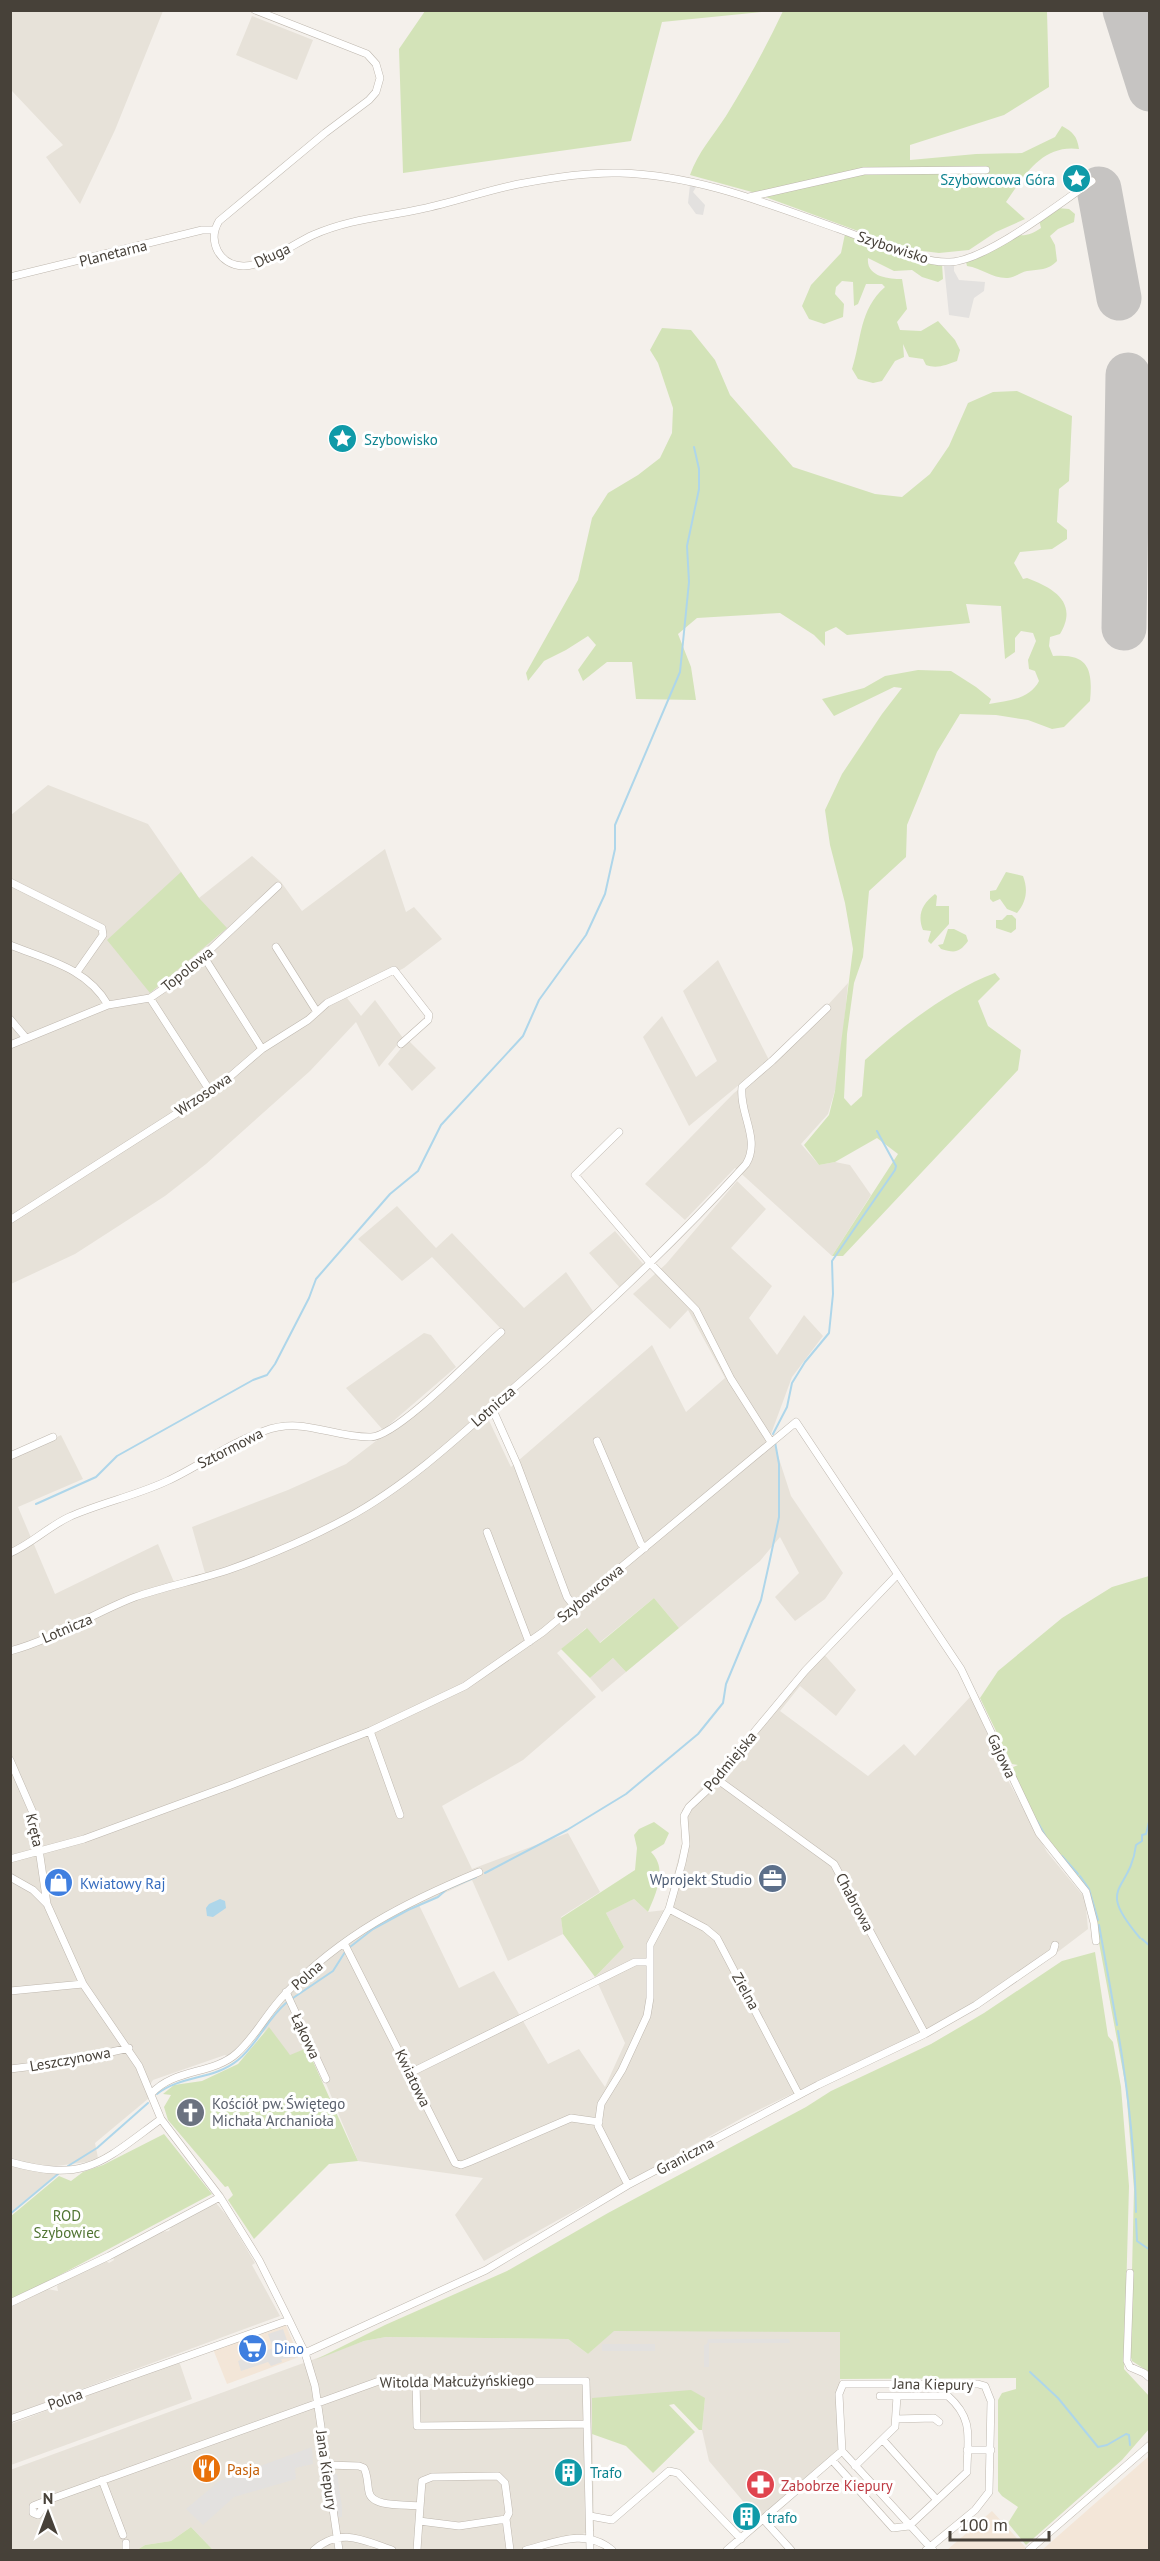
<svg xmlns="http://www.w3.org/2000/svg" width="1160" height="2561" font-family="'PT Sans',sans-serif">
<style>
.residential{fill:#e7e2d9}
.commercial{fill:#f3e6d8}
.green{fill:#d3e3b8}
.parking{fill:#e3e1df}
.water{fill:#aed6ea}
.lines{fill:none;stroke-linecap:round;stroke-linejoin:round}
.stream{stroke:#aed6ea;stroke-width:2}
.runway{stroke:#c6c4c2;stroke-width:45}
.minor-casing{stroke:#beb7ae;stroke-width:8}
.minor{stroke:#fff;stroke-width:7}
.labels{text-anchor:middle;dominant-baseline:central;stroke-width:6;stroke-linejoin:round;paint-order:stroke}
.culture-label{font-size:15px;fill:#0d838f;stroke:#fff;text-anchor:start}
.street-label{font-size:15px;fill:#474139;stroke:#fff}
.service-label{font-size:15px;fill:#4e5e75;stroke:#fff;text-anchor:end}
.shop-label{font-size:15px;fill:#366cbe;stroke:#fff;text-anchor:start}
.worship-label{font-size:15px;fill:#5b616d;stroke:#fff;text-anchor:start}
.park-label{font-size:15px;fill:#507432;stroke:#fff}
.food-label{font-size:15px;fill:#c56008;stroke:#fff;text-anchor:start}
.health-label{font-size:15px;fill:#be3a42;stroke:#fff;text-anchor:start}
</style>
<rect width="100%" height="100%" fill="#f4f0eb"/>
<path class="residential" d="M11,10L163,11L115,130L80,204L46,157L63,145L12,91L11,92Z
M252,16L313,40L297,80L236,55Z
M48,785L148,824L199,898L252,856L281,882L302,911L385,849L406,912L414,907L442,939L404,968L347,998L361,1016L375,1000L403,1038L379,1067L356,1022L310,1071L206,1164L165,1196L75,1254L11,1284V815Z
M718,960L769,1060L689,1126L643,1037L662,1016L696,1077L717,1061L683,991Z
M848,983L839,1077L828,1114L801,1144L819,1165L835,1162L850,1165L871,1195L832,1256L735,1168L685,1220L645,1184L734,1093L781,1056Z
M408,1040L436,1068L412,1091L388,1064Z
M737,1181L766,1209L731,1248L772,1286L749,1318L777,1355L804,1315L823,1336L792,1377L771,1434L791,1496L843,1573L825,1599L795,1621L775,1597L799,1573L780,1537L760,1561L679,1628L654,1598L599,1643L586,1628L557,1653L596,1697L523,1760L442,1806L472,1869L568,1833L600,1892L561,1917L563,1934L508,1961L472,1880L419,1905L459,1988L494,1971L548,2064L579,2049L605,2087L625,2043L595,1977L624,1947L606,1913L634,1899L648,1912L665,1910L682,1844V1810L821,1651L856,1690L836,1716L800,1686L780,1711L868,1776L904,1744L915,1756L971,1696L1005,1775L1047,1852L1085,1898L1088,1929L1034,1970L938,2023L744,2117L484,2261L455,2215L483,2178L358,2161L313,2052L307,2048L290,2056L269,2028L230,2058L225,2055L153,2080L146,2091L149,2098L95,2143L98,2158L87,2162L56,2166L58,2173L11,2212V1459L61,1435L83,1479L18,1507L55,1594L158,1544L174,1582L205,1573L192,1527L288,1490L346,1464L463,1374L467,1362L503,1331L432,1257L402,1281L358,1239L397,1206L436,1248L452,1233L524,1308L566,1272L595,1314L484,1410L511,1467L652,1345L686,1412L725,1378L688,1310L670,1329L633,1294L666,1264Z
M615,1231L644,1265L621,1289L589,1253Z
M424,1333L431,1335L456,1367L383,1430L346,1388Z
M613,1658L626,1672L602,1692L590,1678Z
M216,2203L227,2216L252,2258L255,2263L252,2265L280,2316L11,2415V2307L47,2289L58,2291L57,2286L64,2280L105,2260L109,2263L114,2260L113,2257L159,2232L169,2231L171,2227Z
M613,2331H840V2450L758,2519L709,2461L702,2430L705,2398H592L594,2531L519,2550H213L191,2527L171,2541L145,2545L137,2550H11L10,2470L364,2341L386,2337L568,2339L588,2354Z
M179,2361L192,2399L11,2465V2424Z"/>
<path class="commercial" d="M282,2324L286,2325L299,2357L227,2384L213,2349Z
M1149,2456V2550H1042Z
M992,2511L1028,2550H947Z"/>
<path class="green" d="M425,11V10L772,11L662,22L631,141L403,173L399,49Z
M783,11H1047L1049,87L1004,115L910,145V160L976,154L1022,153L1055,137L1062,126C1073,132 1077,136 1079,149C1042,144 1024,176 1006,202L1025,219L996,232L969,250L939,253L907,249L752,192L690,175C698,152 713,136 726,116C747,82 766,47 783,11Z
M1057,208L1069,209L1075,214L1074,222L1058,229L1050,236L1055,245L1057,261C1047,271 1040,269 1027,271C1020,272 1015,278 1008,278C993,279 982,268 967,266L966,262L1017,235C1027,236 1032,234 1041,228L1039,220Z
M845,234L942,264L943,279L938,282L922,277L912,270L894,271L868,258C866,277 889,279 902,279L907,309L897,322L900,330L921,331L938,321L955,340L960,350L957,361C946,365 937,369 926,365L923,359L909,357L903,344L904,357L895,361L882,381L873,383L858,379L852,369C862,338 859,310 885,287L882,284H866L858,304L854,306L853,282L842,281L836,287L835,294L844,304L843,317L824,324L809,319L802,306L811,285L841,253Z
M662,328L691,330L715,360L730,395L793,467L875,494L902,497L930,474L949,446L968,403L993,392L1017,391L1072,416L1069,481L1059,489L1057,522L1067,530V539L1052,549L1020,552L1014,563L1023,579L1027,578C1053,588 1079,602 1060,634L1050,637L1049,646L1053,656C1089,653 1093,670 1090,701L1064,727L1052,729L1028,720L996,715L960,714L937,752L907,825L906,857L869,891L863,957L854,983L847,1034L844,1098L851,1106L862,1096L865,1060C901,1027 949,990 995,973L1000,979L978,1001L988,1026L1021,1050L1018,1070L843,1256H832L898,1154L877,1138L835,1162L819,1165L804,1145L829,1115L835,1091L853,949L845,903L830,845L825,810L842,774L882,714L902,688L894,687L834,716L822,699L864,688L885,676L918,670L951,671L976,687L991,699L989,704C1008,701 1030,699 1039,681L1035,671L1029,669L1028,660L1036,641L1033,633L1021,631L1015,638V652L1005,659L1001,606L966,604L970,623L847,635L836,627L825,632V646L814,635L780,613L697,618L678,634L691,667L696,700L636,699L632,662H607L583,681L578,670L596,645L588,636L566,650L544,661L528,681L526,673L578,580L592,518L608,493L638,475L660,458L672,433L673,408L658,363L650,350Z
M181,872L199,898L227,928L150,993L107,940Z
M1006,872L1023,876C1028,889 1027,901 1017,913L1007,909L1000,899L993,902L990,899V891L996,890Z
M935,894L937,896L936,906H949V924L931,944L928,941L931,931L923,930C917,915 922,904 935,894Z
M1007,915H1012L1016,919V929L1011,933L996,928V920H1002Z
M948,929H954L966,935L968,941C959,953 955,953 941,949L938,945L943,944Z
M1149,1576V2372L1132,2361L1130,2354L1134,2189L1126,2088L1092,1905L1036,1822L1011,1768L1018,1765L1012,1764L980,1698L998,1671L1062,1618L1112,1587Z
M654,1598L679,1628L626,1672L613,1658L590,1678L561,1649L587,1628L600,1643Z
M654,1822L669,1833L664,1844L651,1852C668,1869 656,1893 648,1912L634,1899L606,1913L624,1947L595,1977L563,1934L561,1918L635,1870L637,1848L634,1835L639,1829Z
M1095,1952L1108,2036L1113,2042L1121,2087L1129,2186L1124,2369L1149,2396V2429L1122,2460L1026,2545L1008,2523L1018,2507L1002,2496L998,2491V2400L1002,2393L1016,2389V2378L840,2379V2332L614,2331L588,2354L568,2339L386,2337L364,2341L315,2360L385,2325L507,2271L608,2213L806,2107L831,2091L931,2044L984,2013L1062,1961Z
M269,2027L290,2055L307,2048L358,2161L329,2164L254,2239L228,2200L233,2195L228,2186L225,2187L168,2120L164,2107L171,2095L163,2094L174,2085L202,2081L238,2064Z
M164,2134L212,2194L11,2301V2216L59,2176L71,2181L83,2172L103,2165Z
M691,2390L705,2398L702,2430H699L674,2404L669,2405L695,2432L653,2473L626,2446L592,2434V2398Z
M191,2527L213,2550H137L145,2545L171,2541Z"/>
<path class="parking" d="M687,182L698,184L693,192L705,205L703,215L696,214L688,203L690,185Z
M944,266H954V271L959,280L985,282L984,291L974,298L969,318L949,315Z
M283,2329L289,2346L285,2348L294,2349L298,2357L281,2359L282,2362L271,2366L268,2362L241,2371L238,2361L273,2348L268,2334Z
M708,2339H789L790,2343H709V2367H704V2345L707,2344Z
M602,2344H655V2351H602Z
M312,2447L313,2464L295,2468L296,2479L234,2497L203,2525L186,2509L219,2481Z
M337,2474L342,2507V2517H337L332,2475Z"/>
<path class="water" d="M220,1899L225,1901L226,1908L213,1917L207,1916L206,1908L209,1904Z"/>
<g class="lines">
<path class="stream" d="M773,1434L787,1407L792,1383L805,1362L829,1333L833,1294L832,1261L895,1170L896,1166L877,1131
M36,1504L96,1477L117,1456L253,1380L267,1375L275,1364L309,1298L316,1279L390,1194L418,1171L441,1125L523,1036L539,1000L586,935L605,894L615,849V825L680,672L689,582L687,546L699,489V469L694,447
M1037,1821L1046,1837
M1062,1856L1078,1874
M485,1873L567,1830L626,1794L698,1734L723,1703L726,1684L761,1600L769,1564L779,1517V1464L775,1442
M1080,1876L1089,1889L1098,1920
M1099,1925L1117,2025
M1140,1938C1094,1884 1130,1894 1136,1845L1142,1841V1835L1146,1834L1150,1818
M1142,1939L1150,1946
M350,1947L373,1929L408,1910L438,1897L447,1889L476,1877
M293,1998L333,1971L345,1952
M1118,2031C1128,2091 1135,2151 1136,2212
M157,2094C181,2075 214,2080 238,2060C257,2045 267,2019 286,2003
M68,2166L97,2148L148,2103
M10,2214L58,2174
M1136,2219L1137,2241L1150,2250
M1030,2372L1058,2398L1098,2447L1107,2445L1126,2434L1129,2435L1130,2445"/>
<path class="runway" d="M1125,10L1150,89
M1099,189L1119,298
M1124,628L1128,375"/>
<defs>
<path id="minor" d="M255,10L367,54L376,64L380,78L376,92L369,100L325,133L219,221C207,241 219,265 243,266C262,267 295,243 313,235C349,219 384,217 421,209C456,202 489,189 524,183C555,177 588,172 620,173C697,175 768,204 839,229C868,239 921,264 950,262C986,261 1060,203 1092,181
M749,197L864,171L986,170
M10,277L202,230H215
M10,882L102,928L103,935L77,972
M10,945C47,960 87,968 108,1005
M276,947L317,1012
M204,957L262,1049
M150,998L210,1091
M10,1019L26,1038
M10,1045L108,1005L150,998L181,977L278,886
M619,1132L575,1175L651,1264L696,1310L731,1379L771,1442
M10,1220L218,1087L262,1049L308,1020L327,1003L394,970L429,1015L428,1020L401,1044
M492,1408L517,1464L567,1597L574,1606
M597,1441L641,1544L645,1548
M10,1456L53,1437
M487,1532L529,1642
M10,1553C31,1544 48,1527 69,1517C100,1503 135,1496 167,1481C200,1466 229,1443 264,1431C303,1416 332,1438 371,1437C398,1436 477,1353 501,1332
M10,1651C55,1639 93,1613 135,1597C167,1586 199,1580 231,1569C270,1555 310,1538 347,1518C406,1486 458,1438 508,1393C592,1320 672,1246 746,1164C761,1139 739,1114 742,1087L772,1061L827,1008
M370,1731L400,1815
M10,1760L34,1815L47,1904
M718,1780L834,1864L925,2034
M10,1859L84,1839L231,1785L370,1731L465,1686L543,1632L796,1422L961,1669L1039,1833L1086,1892L1094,1923L1096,1941
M10,1877L33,1890L47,1904L83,1984L139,2066L161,2119L220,2197L259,2260L289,2320L305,2353L315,2386L339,2550
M669,1909L705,1928L717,1938L799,2095
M345,1945L455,2163L461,2165L469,2162L571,2118L599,2122
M10,1991L83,1984
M286,1992L326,2079
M10,2069L67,2062L129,2048
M410,2073L635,1962H650
M151,2094C174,2068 213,2075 237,2053C256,2036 268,2011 286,1993C343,1934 404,1903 479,1872
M10,2162C87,2183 102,2162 161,2119
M628,2185L598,2126L601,2104L622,2070L647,2016L650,1998V1945L669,1909L682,1863L686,1844L684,1816L689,1807L718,1780L726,1766L805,1671L897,1575
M1130,2273L1127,2361L1130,2367L1144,2373L1150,2378
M10,2303L109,2256L220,2197
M305,2353L486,2270L628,2185L818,2085L925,2034L976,2005L1053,1952L1055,1945
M416,2380L417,2426L587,2424
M880,2396H897
M10,2419L289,2320
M896,2419L934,2418L939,2422
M883,2440L936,2499
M967,2450H991
M832,2460L893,2528L909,2526L967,2472C967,2439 975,2420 948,2396H897L895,2427L855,2466
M327,2465L359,2466L364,2468C368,2476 367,2483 369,2492C372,2508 406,2504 419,2506
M102,2480L123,2535
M48,2500L38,2515L33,2513V2506L48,2500L379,2381H586L590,2550
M590,2516L612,2520L669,2471L678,2473L741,2539
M763,2519L791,2550
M419,2521L422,2481L432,2477L498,2476L505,2483L509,2513L506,2519
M126,2543V2550
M314,2550C340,2527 363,2540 392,2550
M417,2550L419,2521L459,2526L506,2519L510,2550
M526,2550C556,2542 586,2528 612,2550
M727,2550L842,2451
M926,2550L930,2547L975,2510L989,2492L991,2401L985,2386L978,2384H843L839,2394L842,2451L930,2547L933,2550
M1029,2550L1150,2445"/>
</defs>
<use href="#minor" class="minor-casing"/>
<use href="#minor" class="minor"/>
</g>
<defs>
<symbol id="sight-disc" viewBox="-11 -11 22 22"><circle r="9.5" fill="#0f9aa8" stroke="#fff"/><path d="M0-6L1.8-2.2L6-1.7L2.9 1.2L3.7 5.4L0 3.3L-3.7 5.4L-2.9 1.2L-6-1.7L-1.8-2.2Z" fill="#fff"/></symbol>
<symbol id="office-disc" viewBox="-11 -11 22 22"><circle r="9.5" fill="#5c6f8a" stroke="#fff"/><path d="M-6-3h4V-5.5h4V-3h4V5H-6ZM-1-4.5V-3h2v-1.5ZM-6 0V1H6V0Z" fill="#fff"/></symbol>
<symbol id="shop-disc" viewBox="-11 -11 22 22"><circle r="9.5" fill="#3f7fe0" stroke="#fff"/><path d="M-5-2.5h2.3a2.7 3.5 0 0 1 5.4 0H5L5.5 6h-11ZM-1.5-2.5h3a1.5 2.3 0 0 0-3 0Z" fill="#fff"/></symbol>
<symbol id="church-disc" viewBox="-11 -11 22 22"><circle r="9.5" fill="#6b7280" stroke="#fff"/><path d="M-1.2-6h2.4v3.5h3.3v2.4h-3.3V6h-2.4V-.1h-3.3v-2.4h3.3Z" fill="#fff"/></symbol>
<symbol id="supermarket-disc" viewBox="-11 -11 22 22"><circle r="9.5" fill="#3f7fe0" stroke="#fff"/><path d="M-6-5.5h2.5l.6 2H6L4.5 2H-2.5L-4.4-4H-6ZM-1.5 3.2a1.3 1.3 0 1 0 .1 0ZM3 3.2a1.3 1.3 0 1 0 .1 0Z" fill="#fff"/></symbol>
<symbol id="restaurant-disc" viewBox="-11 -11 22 22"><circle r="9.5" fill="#e8710a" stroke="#fff"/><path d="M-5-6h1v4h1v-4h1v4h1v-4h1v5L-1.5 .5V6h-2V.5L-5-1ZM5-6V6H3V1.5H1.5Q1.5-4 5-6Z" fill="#fff"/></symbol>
<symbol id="building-disc" viewBox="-11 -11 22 22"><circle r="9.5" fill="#0f9aa8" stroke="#fff"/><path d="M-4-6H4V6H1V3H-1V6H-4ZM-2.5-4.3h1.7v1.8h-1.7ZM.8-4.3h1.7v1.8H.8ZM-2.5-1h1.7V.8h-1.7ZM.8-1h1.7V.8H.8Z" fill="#fff"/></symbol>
<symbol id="pharmacy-disc" viewBox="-11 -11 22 22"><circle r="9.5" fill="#e0444e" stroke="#fff"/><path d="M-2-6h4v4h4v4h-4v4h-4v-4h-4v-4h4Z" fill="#fff"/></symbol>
</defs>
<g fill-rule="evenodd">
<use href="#sight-disc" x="1060" y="162" width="33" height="33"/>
<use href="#sight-disc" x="326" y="422" width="33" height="33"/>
<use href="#office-disc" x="756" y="1862" width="33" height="33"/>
<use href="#shop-disc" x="42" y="1866" width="33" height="33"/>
<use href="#church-disc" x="174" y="2096" width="33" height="33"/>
<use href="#supermarket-disc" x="236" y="2332" width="33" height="33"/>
<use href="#restaurant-disc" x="190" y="2452" width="33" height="33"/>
<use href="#building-disc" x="552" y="2456" width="33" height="33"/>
<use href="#pharmacy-disc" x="744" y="2468" width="33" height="33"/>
<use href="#building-disc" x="730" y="2500" width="33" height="33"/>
</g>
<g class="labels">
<g class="culture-label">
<text x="1055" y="179" text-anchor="end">Szybowcowa Góra</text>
<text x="364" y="439">Szybowisko</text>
<text x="590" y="2472">Trafo</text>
<text x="767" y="2517">trafo</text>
</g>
<g class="street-label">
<text transform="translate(893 247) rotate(18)">Szybowisko</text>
<text transform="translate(113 253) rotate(-14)">Planetarna</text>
<text transform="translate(272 255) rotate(-25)">Długa</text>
<text transform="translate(187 969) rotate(-39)">Topolowa</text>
<text transform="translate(203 1094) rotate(-34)">Wrzosowa</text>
<text transform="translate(493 1406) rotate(-41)">Lotnicza</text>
<text transform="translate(230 1448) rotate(-27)">Sztormowa</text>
<text transform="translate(590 1593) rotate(-40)">Szybowcowa</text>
<text transform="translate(67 1628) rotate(-23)">Lotnicza</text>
<text transform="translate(1002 1756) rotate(65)">Gajowa</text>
<text transform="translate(730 1761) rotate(-50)">Podmiejska</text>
<text transform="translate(35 1830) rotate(77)">Kręta</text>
<text transform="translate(855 1902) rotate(62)">Chabrowa</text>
<text transform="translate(307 1975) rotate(-41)">Polna</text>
<text transform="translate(746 1991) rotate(61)">Zielna</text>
<text transform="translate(306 2036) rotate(65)">Łąkowa</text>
<text transform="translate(70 2059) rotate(-10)">Leszczynowa</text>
<text transform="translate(413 2078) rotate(64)">Kwiatowa</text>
<text transform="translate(685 2156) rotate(-28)">Graniczna</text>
<text transform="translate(457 2381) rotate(-1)">Witolda Małcużyńskiego</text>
<text transform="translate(933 2384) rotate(1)">Jana Kiepury</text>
<text transform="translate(65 2399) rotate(-20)">Polna</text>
<text transform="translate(327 2470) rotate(82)">Jana Kiepury</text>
</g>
<g class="service-label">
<text x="752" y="1879">Wprojekt Studio</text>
</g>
<g class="shop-label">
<text x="80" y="1883">Kwiatowy Raj</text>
<text x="274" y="2348">Dino</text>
</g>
<g class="worship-label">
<text x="212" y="2103">Kościół pw. Świętego<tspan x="212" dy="17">Michała Archanioła</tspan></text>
</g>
<g class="park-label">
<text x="67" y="2215">ROD<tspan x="67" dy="17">Szybowiec</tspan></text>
</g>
<g class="food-label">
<text x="227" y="2469">Pasja</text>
</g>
<g class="health-label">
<text x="781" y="2485">Zabobrze Kiepury</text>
</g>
</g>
<rect width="1160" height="2561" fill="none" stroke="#474139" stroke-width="24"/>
<g transform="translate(48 2513)" stroke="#ffffff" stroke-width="4.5" paint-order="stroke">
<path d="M0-4.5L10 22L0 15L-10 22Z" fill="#474139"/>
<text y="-9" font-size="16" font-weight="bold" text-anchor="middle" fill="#474139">N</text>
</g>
<path d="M950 2531v9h99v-9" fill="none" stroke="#474139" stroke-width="3"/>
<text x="959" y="2531" font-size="18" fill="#474139" stroke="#ffffff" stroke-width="4.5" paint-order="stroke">100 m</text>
</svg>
